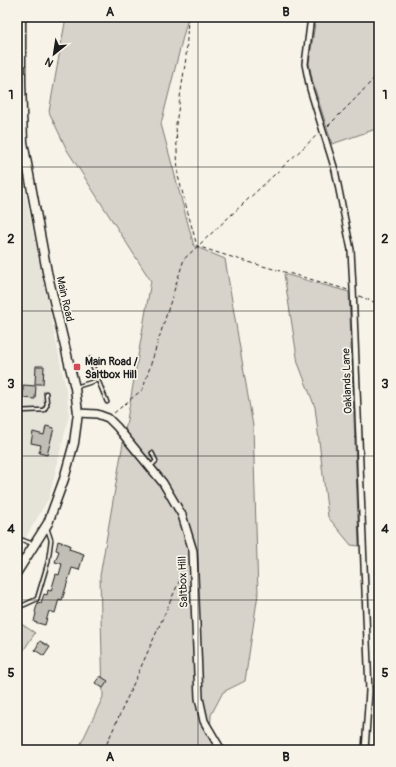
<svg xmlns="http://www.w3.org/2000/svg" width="396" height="767" font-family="Pangolin,sans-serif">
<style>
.built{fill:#e6e3d9}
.green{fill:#d7d3cb;stroke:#7a7874}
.building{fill:#c0beb5;stroke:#1c1c1c}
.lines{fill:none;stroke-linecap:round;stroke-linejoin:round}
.lane-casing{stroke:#1c1c1c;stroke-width:5.5}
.street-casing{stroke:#1c1c1c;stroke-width:8}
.secondary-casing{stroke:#1c1c1c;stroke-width:10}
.primary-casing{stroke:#1c1c1c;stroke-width:11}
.path{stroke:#1c1c1c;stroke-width:1;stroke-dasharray:4 3;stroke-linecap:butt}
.lane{stroke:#f7f3e8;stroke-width:2.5}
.street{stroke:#f7f3e8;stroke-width:5}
.secondary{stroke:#f7f3e8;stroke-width:7}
.primary{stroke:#f7f3e8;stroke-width:8}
.grid{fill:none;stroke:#1c1c1c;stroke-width:1;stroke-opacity:0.55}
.poi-dot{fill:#d1495b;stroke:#f7f3e8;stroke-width:1.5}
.labels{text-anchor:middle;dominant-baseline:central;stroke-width:3.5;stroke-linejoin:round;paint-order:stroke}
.street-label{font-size:11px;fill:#1c1c1c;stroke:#f7f3e8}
.poi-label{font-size:11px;font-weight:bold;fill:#1c1c1c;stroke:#f7f3e8;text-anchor:start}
.neatline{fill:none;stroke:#1c1c1c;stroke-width:1.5}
.grid-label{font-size:13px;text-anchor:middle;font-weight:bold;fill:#1c1c1c}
</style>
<rect width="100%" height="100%" fill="#f7f3e8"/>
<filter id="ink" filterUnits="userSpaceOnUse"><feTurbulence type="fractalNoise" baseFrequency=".025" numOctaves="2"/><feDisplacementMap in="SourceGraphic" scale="8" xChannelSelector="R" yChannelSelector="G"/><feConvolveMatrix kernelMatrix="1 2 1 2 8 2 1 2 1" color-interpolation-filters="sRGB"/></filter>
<g filter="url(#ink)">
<path class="built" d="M17,154L67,395L69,416L49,498L17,552Z"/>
<path class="green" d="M66,17H188L161,124L194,246L225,259L253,426L258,594L245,681L223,692L211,715L210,736L220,750H78L103,697L100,576L151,281L67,150L49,112Z
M316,17H379V128L332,144L313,83L309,63Z
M284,274L349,292L359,546L351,545L328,517L315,407L298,363Z
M17,621L35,633L17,660Z"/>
<path class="building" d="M36,366H44L43,384H35Z
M23,385L36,386L35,399L23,398Z
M46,426L54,428L47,455L39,453L41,445L31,443L33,432L44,435Z
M58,541L70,545L69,549L84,554L79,570L72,568L62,600L59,599L55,613L49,611L45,625L34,622L36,613L35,612L38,602L41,603L44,594L47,595L48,590L51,591L56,574L59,575L62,564L55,562L59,551L56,550Z
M40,641L50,647L44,656L35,650Z
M100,676L108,681L103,688L95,683Z"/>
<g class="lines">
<defs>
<path id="lane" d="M98,380L107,402
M76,387L98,380L90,359
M17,411L44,410L47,405L46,393
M150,467L156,461L152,453
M17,538L33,544
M17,605H24L37,599L48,562L51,540L47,528"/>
<path id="street" d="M311,17L305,64L310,89L335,170L351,250L353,288L369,691L365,750"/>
<path id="secondary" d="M78,413L97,414L108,418L117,427L163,483L182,515L193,551L199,698L204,721L221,750"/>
<path id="primary" d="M17,572L48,523L64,479L74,443L78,413L75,388L47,272L23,142L21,82V17"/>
</defs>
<use href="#lane" class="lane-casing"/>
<use href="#street" class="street-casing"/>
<use href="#secondary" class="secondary-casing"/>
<use href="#primary" class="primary-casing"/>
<path class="path" d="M188,17L186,58L176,124L178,176L197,246C247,263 298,275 348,290
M328,126L356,98L379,73
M359,296L379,304
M114,413L143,389L184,259L318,134
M104,750L186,566"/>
<use href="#lane" class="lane"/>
<use href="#street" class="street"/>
<use href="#secondary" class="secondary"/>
<use href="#primary" class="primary"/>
</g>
</g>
<path class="grid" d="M198,17V750M17,167H379M17,311H379M17,456H379M17,600H379"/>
<rect class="poi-dot" x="73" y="363" width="8" height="8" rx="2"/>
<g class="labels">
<g class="street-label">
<text transform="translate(65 299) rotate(77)">Main Road</text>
<text transform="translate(347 381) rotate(-92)">Oaklands Lane</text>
<text transform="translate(183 582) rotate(-92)">Saltbox Hill</text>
</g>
<g class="poi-label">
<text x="85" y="361">Main Road /<tspan x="85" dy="13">Saltbox Hill</tspan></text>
</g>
</g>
<rect width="396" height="767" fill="none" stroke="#f7f3e8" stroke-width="44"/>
<g transform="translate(54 54) rotate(210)" stroke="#f7f3e8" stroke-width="3" paint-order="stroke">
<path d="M0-3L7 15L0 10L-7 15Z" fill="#1c1c1c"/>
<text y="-6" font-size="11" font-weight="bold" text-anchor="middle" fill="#1c1c1c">N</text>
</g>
<rect x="22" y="22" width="352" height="723" class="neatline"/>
<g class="grid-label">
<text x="110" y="16">A</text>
<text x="286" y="16">B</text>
<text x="11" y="99">1</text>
<text x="385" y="99">1</text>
<text x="11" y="243">2</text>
<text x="385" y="243">2</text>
<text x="11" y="388">3</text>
<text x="385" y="388">3</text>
<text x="11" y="533">4</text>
<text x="385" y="533">4</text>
<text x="11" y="677">5</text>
<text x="385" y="677">5</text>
<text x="110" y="761">A</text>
<text x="286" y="761">B</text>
</g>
</svg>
